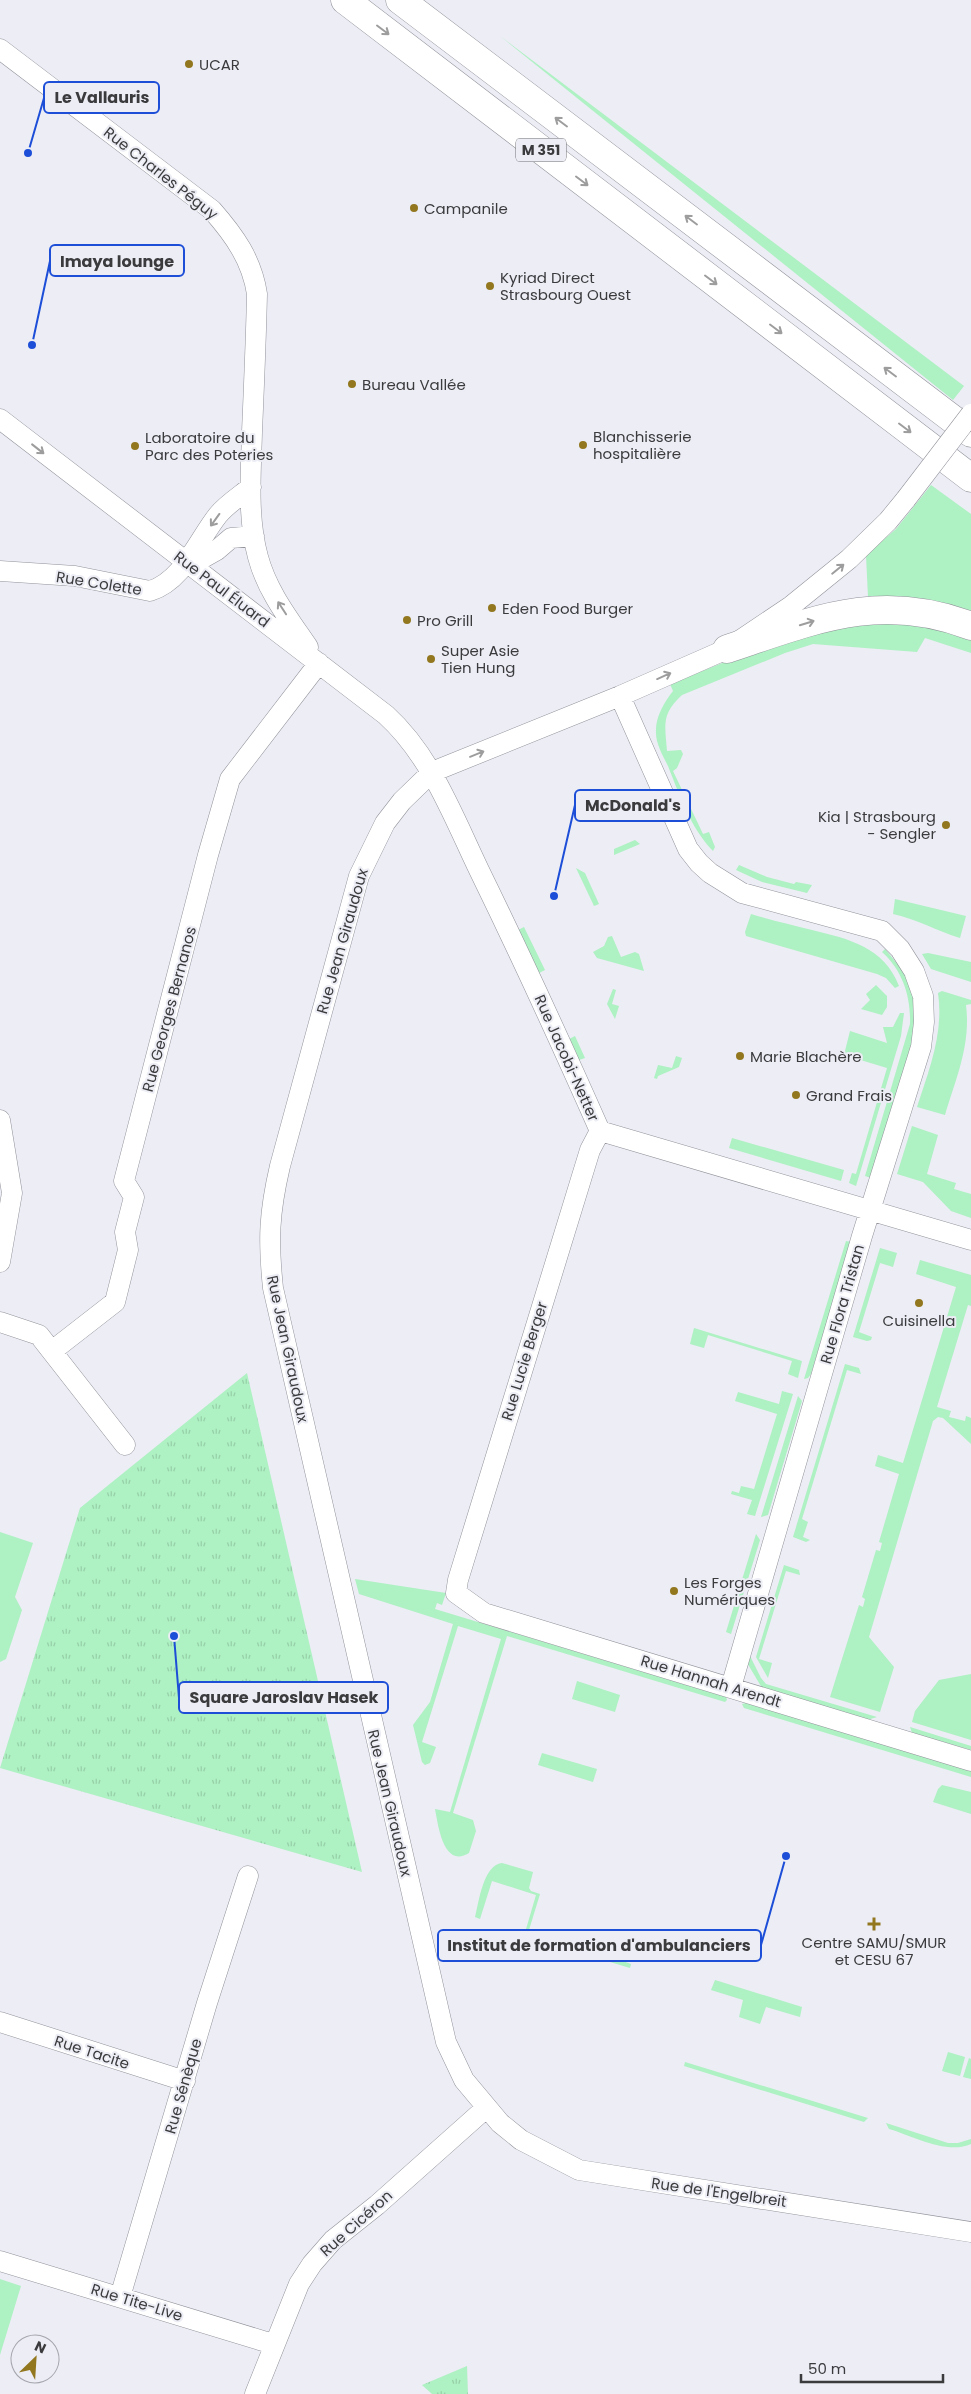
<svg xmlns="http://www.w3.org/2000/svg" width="971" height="2394" font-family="Poppins,sans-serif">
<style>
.green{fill:#aef1c2}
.park{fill:url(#park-tufts)}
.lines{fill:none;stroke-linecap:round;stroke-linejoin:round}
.minor-casing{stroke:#92939b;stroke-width:21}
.highway-casing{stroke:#92939b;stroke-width:29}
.minor{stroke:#fff;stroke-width:20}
.highway{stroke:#fff;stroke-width:28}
.minor-bridge-casing{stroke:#92939b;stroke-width:21;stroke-linecap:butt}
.minor-bridge{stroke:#fff;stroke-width:20}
.oneway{stroke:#9d9d9e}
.poi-dot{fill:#92771e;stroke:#ecedf5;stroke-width:2}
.labels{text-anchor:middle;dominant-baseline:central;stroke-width:4;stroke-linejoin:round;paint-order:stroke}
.shield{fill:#ecedf5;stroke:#707075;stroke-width:1}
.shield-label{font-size:14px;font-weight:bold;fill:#3b3b3e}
.poi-label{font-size:15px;fill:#3b3b3e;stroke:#ecedf5;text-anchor:start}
.street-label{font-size:15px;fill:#3b3b3e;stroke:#ecedf5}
.leader{fill:none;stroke:#1d4ed8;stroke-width:2}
.callout-dot{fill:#1d4ed8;stroke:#ecedf5;stroke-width:2}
.callout{fill:#ecedf5;stroke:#1d4ed8;stroke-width:2}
.callout-label{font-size:16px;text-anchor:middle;font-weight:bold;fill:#3b3b3e}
</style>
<defs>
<pattern id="park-tufts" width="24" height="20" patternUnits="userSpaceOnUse" patternTransform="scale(1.25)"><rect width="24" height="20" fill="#aef1c2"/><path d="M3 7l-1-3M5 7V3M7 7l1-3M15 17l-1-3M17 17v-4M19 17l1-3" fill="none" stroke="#97d0a8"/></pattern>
</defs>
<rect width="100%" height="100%" fill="#ecedf5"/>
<path class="green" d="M500,36L964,386L953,400Z
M931,485L971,514V617L914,599L868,597L866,555L896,529Z
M897,619L971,637V653L925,638L917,652L813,644L785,653L682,695C661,714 665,725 667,751L681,750L683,754L677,768L673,771L703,834L709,832L715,847L713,851C690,827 680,796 668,766C663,756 656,744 656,733C655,717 664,703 673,691L670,684L802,631Z
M635,840L640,844L614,855V849Z
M739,865L767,877L794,884L796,882L812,885L807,893L762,882L736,870Z
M576,868L585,873L599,904L594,906Z
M895,899L966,916L960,938C937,931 917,919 893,914Z
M751,914C771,920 792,925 812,930C849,939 884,947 899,986L895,988L886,978L877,974L746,936L745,932Z
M524,927L545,970L539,973L518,930Z
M612,936L621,957L635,952L639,954L644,971L597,958L593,952L604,946L608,937Z
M885,949L905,973L912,991L916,1011L911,1046L871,1178L865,1176L910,1024C911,997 903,971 882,952Z
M928,953L971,962V982L931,969L922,954Z
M876,985L887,996V1007L882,1015L861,1009L870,1000L866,994Z
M613,989L616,990L612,1004L619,1006L615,1019L607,1004Z
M942,991L971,1000V1004L966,1005C971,1045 956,1078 945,1115L917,1107C929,1070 944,1033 938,993Z
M900,1013H904L901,1036L856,1186L849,1183L852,1173L856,1174L887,1068L844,1055L850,1031L887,1043L883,1027H893Z
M575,1036L585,1058L579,1060L569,1039Z
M676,1056L682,1058L679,1067L658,1076L657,1079L654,1078L658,1065L672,1068Z
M912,1126L938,1135L927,1174L956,1183L954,1189L971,1194V1218L951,1211L923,1182L897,1174Z
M732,1138L844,1170L841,1181L729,1148Z
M846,1241L851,1242L811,1374L808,1378L804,1379Z
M880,1248L897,1253L893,1267L880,1263L859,1332L872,1337L871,1340L867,1341L853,1337Z
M920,1260L971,1275V1306L968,1305L937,1407L951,1411L949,1417L965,1421L966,1416L971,1418V1444L943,1418L938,1417L933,1421L869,1637L894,1667L880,1712L830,1697L859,1605L863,1607L865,1599L862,1597L876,1550L880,1551L882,1543L879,1542L899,1474L875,1466L878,1455L903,1463L956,1287L916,1274Z
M694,1328L802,1361L798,1378L788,1374L792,1361L708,1335L704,1348L690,1344Z
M845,1364L859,1368L861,1374L847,1370L802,1519L808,1522L803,1537L810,1540L806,1542L793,1537Z
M782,1391L793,1394L755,1516L747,1514L752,1500L731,1494L732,1491L739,1493L741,1486L754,1489L777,1414L735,1401L738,1392L779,1404Z
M798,1396L802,1401L768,1515L761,1517Z
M0,1532L33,1543L15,1597L22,1610L6,1659L0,1662Z
M756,1534L760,1540L731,1634L726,1632Z
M784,1565L799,1570L800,1575L786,1571L759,1659L772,1663L768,1678L756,1657Z
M355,1579L446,1593L442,1605L437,1603L435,1609L726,1697L727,1700L725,1702L507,1636L453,1813L473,1820L476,1831L469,1853C443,1869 438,1824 435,1809L450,1812L501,1639L458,1626L422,1742L436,1747L430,1763L425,1765L422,1762L413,1725L430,1702L453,1624L359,1594Z
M750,1656L761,1678L766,1684L877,1717L867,1720L762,1688L746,1661Z
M971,1674V1740L912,1722L915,1711L939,1680Z
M577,1681L620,1695L615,1712L572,1699Z
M746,1703L971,1771V1777L744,1708L742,1704Z
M910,1727L971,1746V1750L912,1733Z
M542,1753L597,1769L593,1782L538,1765Z
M942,1785L971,1792V1814L933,1802L938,1789Z
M502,1863L533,1872L529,1888L531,1891L540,1894L529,1930L623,1961L631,1964L630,1968L524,1936L536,1895L492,1881L480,1919L475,1917C479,1902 483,1865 502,1863Z
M715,1980L802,2007L800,2017L766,2007L760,2024L739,2017L743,2000L711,1990Z
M948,2052L965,2057L960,2076L942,2071Z
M969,2058L971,2059V2079L963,2077Z
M685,2062L868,2118L864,2122L684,2066Z
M886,2123L948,2143H958L971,2139V2144C947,2155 913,2136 889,2129Z
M0,2279L21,2286L0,2355Z"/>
<path class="park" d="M247,1373L362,1872L0,1768L80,1508Z
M467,2366L468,2394H432L422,2385Z"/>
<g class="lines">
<defs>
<path id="minor" d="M0,49L212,210C234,235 252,260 257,294C256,340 254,386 252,432C251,473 247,517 258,557C267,591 289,619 308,647
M0,419L386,715C431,756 453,816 479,870C521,956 561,1043 600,1131
M906,499L888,521L849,559L791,606L727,649L620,696L432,772L402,801L385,823L359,876L280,1166C269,1213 268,1240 273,1288L446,2042L464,2080L500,2123L521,2140L579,2170L971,2232
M186,561L201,559L217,550L231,538L254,536
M0,571L75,576L150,591C183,581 198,540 218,515C227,504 240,496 251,487
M620,696L688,849L699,863L710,873L742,893L882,931L900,949L914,971L923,996L924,1022L921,1047L862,1236L731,1687
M0,1120L12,1193L0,1262
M600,1131L590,1150L458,1580L456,1593L484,1613L971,1761
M600,1131L971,1240
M0,1322L39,1335L125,1445
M52,1351L115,1302L128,1250L125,1232L134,1197L124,1181L208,855L230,779L319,663
M0,2022L185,2081
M0,2261L273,2344
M120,2297L207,2003L248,1876
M255,2394L299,2284L312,2264L333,2240L377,2205L486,2108"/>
<path id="highway" d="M345,0L971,478
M400,0L971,433
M727,649C814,620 880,591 971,626"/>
</defs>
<use href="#minor" class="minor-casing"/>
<use href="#highway" class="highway-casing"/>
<use href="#minor" class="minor"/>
<use href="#highway" class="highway"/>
<defs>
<path id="minor-bridge" d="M906,499L971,414"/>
</defs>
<use href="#minor-bridge" class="minor-bridge-casing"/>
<use href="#minor-bridge" class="minor-bridge"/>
</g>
<defs><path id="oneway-shaft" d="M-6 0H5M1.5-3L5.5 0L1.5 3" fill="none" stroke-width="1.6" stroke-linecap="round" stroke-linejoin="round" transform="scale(1.25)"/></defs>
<g class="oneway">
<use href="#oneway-shaft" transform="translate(383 30) rotate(37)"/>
<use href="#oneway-shaft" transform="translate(561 122) rotate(-143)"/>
<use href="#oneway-shaft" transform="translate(582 181) rotate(37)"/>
<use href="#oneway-shaft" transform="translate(691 220) rotate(-143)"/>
<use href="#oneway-shaft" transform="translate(711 280) rotate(37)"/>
<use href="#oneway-shaft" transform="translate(776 329) rotate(37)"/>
<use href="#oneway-shaft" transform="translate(890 372) rotate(-143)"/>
<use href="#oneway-shaft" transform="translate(905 428) rotate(37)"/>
<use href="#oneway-shaft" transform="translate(38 449) rotate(38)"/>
<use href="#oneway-shaft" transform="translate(215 520) rotate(126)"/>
<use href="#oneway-shaft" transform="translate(838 569) rotate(-39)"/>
<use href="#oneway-shaft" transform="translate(282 608) rotate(-123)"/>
<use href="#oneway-shaft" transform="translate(807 623) rotate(-17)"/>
<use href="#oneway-shaft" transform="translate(664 676) rotate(-24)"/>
<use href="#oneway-shaft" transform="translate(477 754) rotate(-22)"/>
</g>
<g class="poi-dot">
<circle cx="189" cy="64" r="5"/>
<circle cx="414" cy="208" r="5"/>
<circle cx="490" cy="286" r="5"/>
<circle cx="352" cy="384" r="5"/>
<circle cx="583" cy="445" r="5"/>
<circle cx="135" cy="446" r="5"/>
<circle cx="492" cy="608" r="5"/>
<circle cx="407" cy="620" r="5"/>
<circle cx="431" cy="659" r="5"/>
<circle cx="946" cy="825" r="5"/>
<circle cx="740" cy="1056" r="5"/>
<circle cx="796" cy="1095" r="5"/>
<circle cx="919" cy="1303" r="5"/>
<circle cx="674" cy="1591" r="5"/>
<path d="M871.5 1916.5h5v5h5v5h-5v5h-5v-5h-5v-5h5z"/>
</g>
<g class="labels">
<rect class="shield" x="516" y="138.5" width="50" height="23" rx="4"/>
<g class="shield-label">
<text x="541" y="150">M 351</text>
</g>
<g class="poi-label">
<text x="199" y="64">UCAR</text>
<text x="424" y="208">Campanile</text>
<text x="500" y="277">Kyriad Direct<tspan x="500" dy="17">Strasbourg Ouest</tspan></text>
<text x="362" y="384">Bureau Vallée</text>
<text x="593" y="436">Blanchisserie<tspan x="593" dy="17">hospitalière</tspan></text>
<text x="145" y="437">Laboratoire du<tspan x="145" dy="17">Parc des Poteries</tspan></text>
<text x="502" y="608">Eden Food Burger</text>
<text x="417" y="620">Pro Grill</text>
<text x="441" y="650">Super Asie<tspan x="441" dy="17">Tien Hung</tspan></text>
<text x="936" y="816" text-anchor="end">Kia | Strasbourg<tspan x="936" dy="17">- Sengler</tspan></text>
<text x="750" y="1056">Marie Blachère</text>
<text x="806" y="1095">Grand Frais</text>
<text x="919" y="1320" text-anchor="middle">Cuisinella</text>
<text x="684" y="1582">Les Forges<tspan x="684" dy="17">Numériques</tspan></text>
<text x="874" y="1942" text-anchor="middle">Centre SAMU/SMUR<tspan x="874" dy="17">et CESU 67</tspan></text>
</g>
<g class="street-label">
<text transform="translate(161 173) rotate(38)">Rue Charles Péguy</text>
<text transform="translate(99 583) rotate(9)">Rue Colette</text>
<text transform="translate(222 589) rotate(37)">Rue Paul Éluard</text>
<text transform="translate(342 941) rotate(-74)">Rue Jean Giraudoux</text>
<text transform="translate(169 1009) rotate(-75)">Rue Georges Bernanos</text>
<text transform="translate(567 1058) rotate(66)">Rue Jacobi-Netter</text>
<text transform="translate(842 1304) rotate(-74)">Rue Flora Tristan</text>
<text transform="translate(288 1349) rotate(78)">Rue Jean Giraudoux</text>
<text transform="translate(524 1361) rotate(-73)">Rue Lucie Berger</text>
<text transform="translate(711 1681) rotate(17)">Rue Hannah Arendt</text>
<text transform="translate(390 1803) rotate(77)">Rue Jean Giraudoux</text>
<text transform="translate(92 2052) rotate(18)">Rue Tacite</text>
<text transform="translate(183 2086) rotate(-74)">Rue Sénèque</text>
<text transform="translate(719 2192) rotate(8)">Rue de l'Engelbreit</text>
<text transform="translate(356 2223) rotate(-42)">Rue Cicéron</text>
<text transform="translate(137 2302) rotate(17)">Rue Tite-Live</text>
</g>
</g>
<path class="leader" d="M28 153L44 98M32 345L50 261M554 896L575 805M174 1636L179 1698M786 1856L761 1945"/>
<g class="callout-dot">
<circle cx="28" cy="153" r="5"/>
<circle cx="32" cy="345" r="5"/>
<circle cx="554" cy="896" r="5"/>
<circle cx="174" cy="1636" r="5"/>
<circle cx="786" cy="1856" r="5"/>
</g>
<g class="callout">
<rect x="44" y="82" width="115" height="31" rx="5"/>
<rect x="50" y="245" width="134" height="31" rx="5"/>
<rect x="575" y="790" width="115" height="31" rx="5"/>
<rect x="179" y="1682" width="209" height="31" rx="5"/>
<rect x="438" y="1930" width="323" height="31" rx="5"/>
</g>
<g class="callout-label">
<text x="102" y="103">Le Vallauris</text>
<text x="117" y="267">Imaya lounge</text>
<text x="633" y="811">McDonald's</text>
<text x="284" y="1703">Square Jaroslav Hasek</text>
<text x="599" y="1951">Institut de formation d'ambulanciers</text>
</g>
<g transform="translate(35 2359) rotate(25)"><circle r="24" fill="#ecedf5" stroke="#a5a6ac"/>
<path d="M0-4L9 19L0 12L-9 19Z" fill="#92771e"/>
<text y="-8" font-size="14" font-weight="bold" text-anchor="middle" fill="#3b3b3e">N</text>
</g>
<path d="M801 2374v8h142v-8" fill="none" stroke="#3b3b3e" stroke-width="2.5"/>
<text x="808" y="2374" font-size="15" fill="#3b3b3e" stroke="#ecedf5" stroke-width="4" paint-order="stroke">50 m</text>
</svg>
